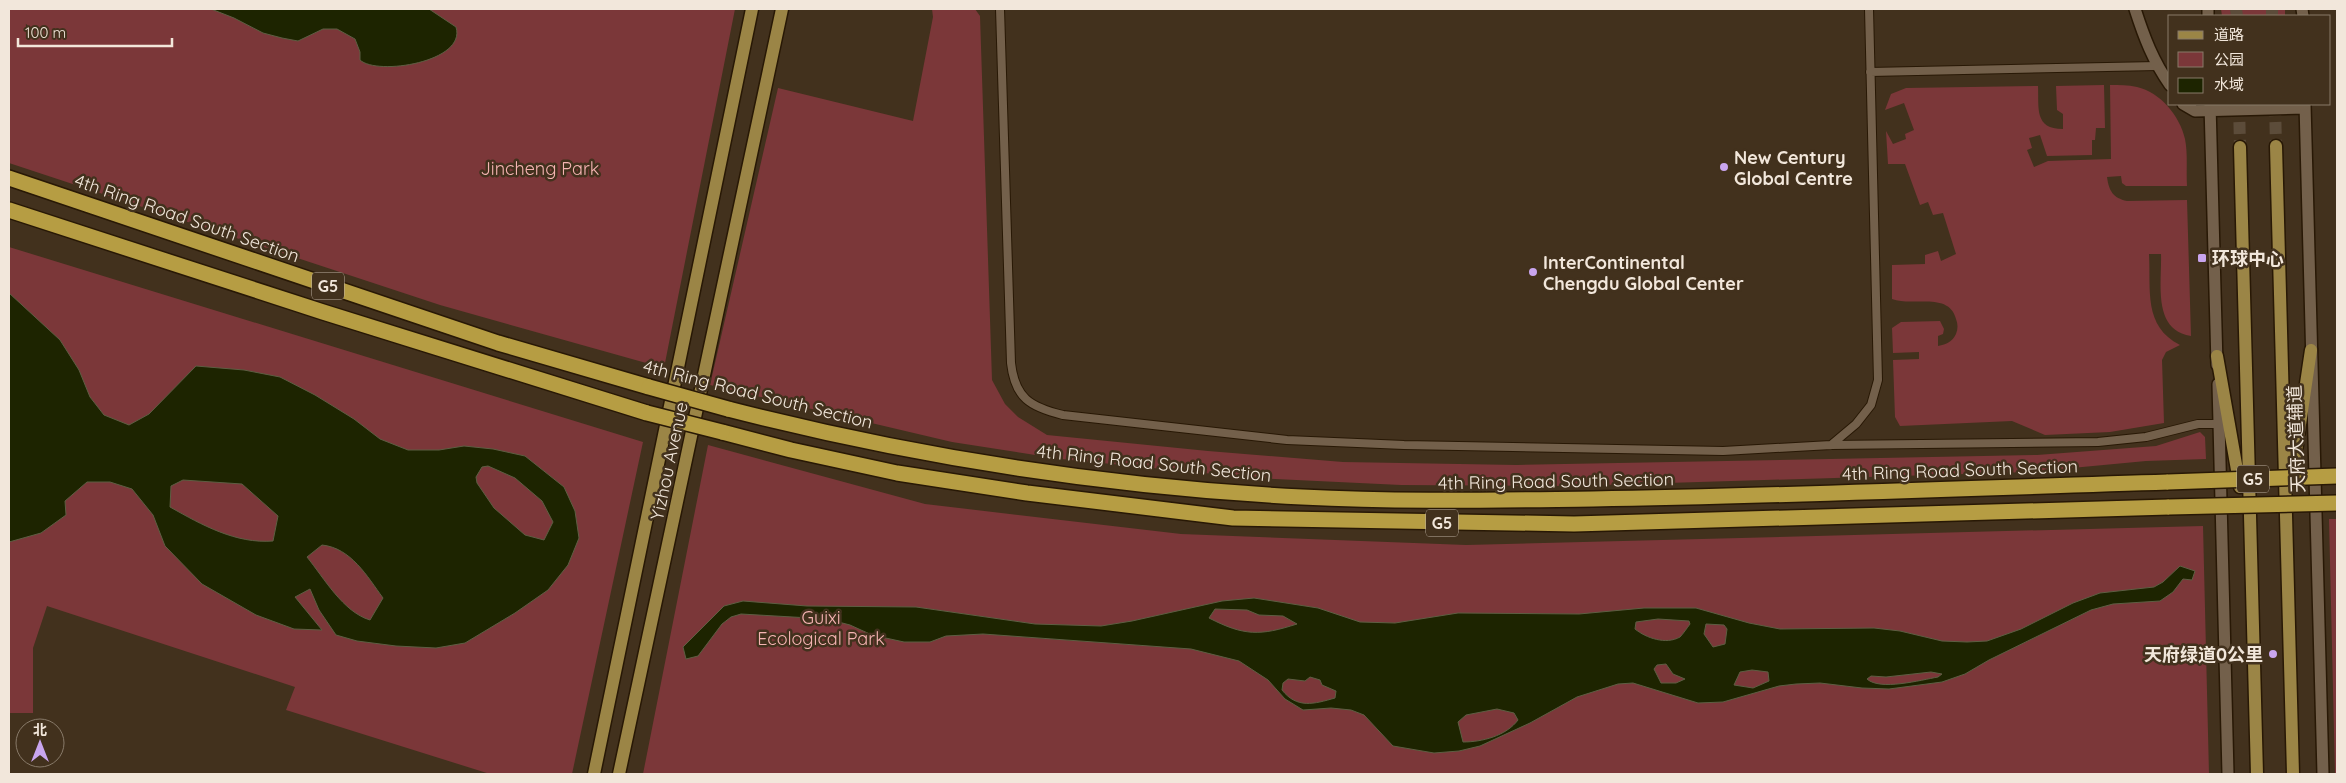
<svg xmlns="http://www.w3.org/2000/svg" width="2346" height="783" font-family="Quicksand,'Noto Sans SC',sans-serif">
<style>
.green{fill:#7b3739}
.water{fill:#1d2400;stroke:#5d5e42;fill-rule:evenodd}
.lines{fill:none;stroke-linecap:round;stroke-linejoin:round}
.primary-tunnel{stroke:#5c4c3a;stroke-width:12;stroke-dasharray:12 6;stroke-linecap:butt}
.street-casing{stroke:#281805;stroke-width:10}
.secondary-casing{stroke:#281805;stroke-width:14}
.primary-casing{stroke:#281805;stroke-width:15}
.highway-casing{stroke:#281805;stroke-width:18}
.street{stroke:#73604b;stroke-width:8}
.secondary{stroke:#73604b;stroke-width:11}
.primary{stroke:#9b8546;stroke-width:12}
.highway{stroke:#b69d43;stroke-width:15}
.highway-bridge-casing{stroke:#281805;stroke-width:18;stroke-linecap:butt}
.highway-bridge{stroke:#b69d43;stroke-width:15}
.poi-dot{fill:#c9a5ee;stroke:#42311d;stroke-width:2}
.labels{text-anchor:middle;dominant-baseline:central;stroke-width:5;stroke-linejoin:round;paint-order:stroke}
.shield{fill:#42311d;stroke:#bdb0a2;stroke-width:1}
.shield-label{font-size:16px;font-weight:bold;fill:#f2e7db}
.poi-label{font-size:18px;font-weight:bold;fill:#f2e7db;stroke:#42311d;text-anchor:start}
.park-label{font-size:18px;fill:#f6b4b3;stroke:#42311d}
.street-label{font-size:18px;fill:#f2e7db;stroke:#42311d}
</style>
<rect width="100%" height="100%" fill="#42311d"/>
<path class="green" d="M9,9H735L664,368L440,305L9,163Z
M932,9H975L980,16L992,380L1005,404L1018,417L1047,435L1208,451L1343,462L1517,465L2037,455L2156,446L2200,432L2205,437L2206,459L2146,461L2029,472L1570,486L1401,485L1255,478L1061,459L952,442L710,385L778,88L913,121L933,17Z
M2221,9H2285V16H2222Z
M2104,85L2105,128H2096L2095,140H2092V155L2047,156L2040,135L2029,138L2032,148L2027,150L2034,167L2048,161L2111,159L2110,85C2119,85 2128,85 2137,87C2160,92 2180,116 2185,139C2188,154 2186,171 2187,186H2126L2122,183L2121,176L2107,177C2109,191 2113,198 2127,201L2187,200L2191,336C2152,330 2162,283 2161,254H2149C2151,290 2143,326 2180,345L2166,352L2162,360L2164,423L2110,432L2045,435L2012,421L1900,426L1895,417L1893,360L1919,359V352L1893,353L1892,328L1901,322L1940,321L1944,329L1943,334L1938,336V346C1947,344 1952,342 1956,334C1958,329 1958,324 1956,319C1949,291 1912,307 1892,299V265L1925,264V255L1938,251L1941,261L1956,254L1943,213L1933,215L1928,202L1920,205L1905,164H1888L1886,131L1893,144L1906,139L1905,134L1914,130L1904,103L1885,110L1891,94L1906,88L2038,86C2039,108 2034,129 2063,129V114L2057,110L2056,86Z
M9,247L643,442L572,774H490L286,710L295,687L47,606L33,648V713H9Z
M708,445L925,504L1181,534L1466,545L2203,526L2209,774H643Z
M2329,519H2337V774H2335Z"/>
<path class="water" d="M211,9H429L456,27C467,62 377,76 360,60V52L355,39L337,29H323L298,41L282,38L263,33L234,18Z
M9,293L60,340L79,370L90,397L104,415L129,425L149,414L196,366L244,370L280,377L315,395L354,419L380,439L408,450H439L464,446L493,449L525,456L564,487L575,511L579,538L568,565L548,590L515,613L465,643L436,648L396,646L357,641L336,635L319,610L310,589L295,597L322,630L294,629L256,615L202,584L165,546L153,515L132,489L110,482H87L65,501L66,515L41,533L9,542ZM488,466L515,478L542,501L553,522L544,540L525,535L494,508L477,483L476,477L482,467ZM183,480L242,484L278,516L273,541C236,544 202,525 170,507L171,486ZM322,545C351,548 367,576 383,598L370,620C343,612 324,578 307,557Z
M2180,566L2195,571L2192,580L2183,579L2173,592L2160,601L2113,604L2091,610L1989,660L1965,674L1942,682L1889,689L1862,688L1820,683L1796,684L1779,686L1723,702L1698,703L1633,683L1618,684L1577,697L1530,723L1480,746L1459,751L1434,753L1393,746L1364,715L1351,710L1331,708L1303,710L1285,699L1268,680L1239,661L1191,649L983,634L946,636L930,642H904L872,635L850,625L827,619L741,614L731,617L722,624L698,656L686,659L683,647L724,606L743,601L807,606L916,607L1035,624L1101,626L1132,621L1222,601L1254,598L1318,608L1360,622L1395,623L1458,613L1579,614L1644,608H1696L1749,623L1780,629L1874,628L1900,631L1942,641L1967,642L1987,641L2021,629L2073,603L2100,593L2154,587L2163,582ZM1215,609L1247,610L1259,615L1283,616L1297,624C1260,636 1244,636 1209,618ZM1658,619L1689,621L1690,624C1687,628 1683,634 1680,637C1666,645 1646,638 1635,629L1636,622ZM1706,624L1724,625L1727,629L1725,644L1713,647L1704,634ZM1666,664L1673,674L1685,679L1676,683H1661L1654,669L1657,665ZM1752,670L1768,672L1769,681L1753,688L1734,685L1740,672ZM1931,672L1942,674L1938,677C1921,680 1880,691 1867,679L1871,676L1886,677ZM1310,677L1320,680L1322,685L1336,691L1335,698C1314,704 1297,709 1282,690L1283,683L1288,679L1305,681ZM1497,709L1514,713L1518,720C1506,736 1482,742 1463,742L1458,722L1466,715Z"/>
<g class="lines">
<path class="primary-tunnel" d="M2236,9L2237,16
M2272,9V16
M2239,104L2240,147
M2275,104L2276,146"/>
<defs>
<path id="street" d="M1000,9L1011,363C1015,398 1030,407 1063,415L1287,440L1404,445L1723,451L1831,445L2098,442L2146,437L2198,424H2219
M1870,72L2157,66
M1831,445L1856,424L1871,405L1878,380L1869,9"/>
<path id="secondary" d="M2135,9C2144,37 2153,61 2170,85
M2208,9V16
M2302,9L2303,16
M2183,104L2195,111L2305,108
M2210,104L2217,365
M2305,104L2323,774
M2218,384L2228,774"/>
<path id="primary" d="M2276,146L2293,774
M2240,147L2257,774
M2217,356L2240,487
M2291,485L2311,350
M594,774L752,9
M619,774L782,9"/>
<path id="highway" d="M9,178L498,343L649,387
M9,210L323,312L647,413
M728,409C915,457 1109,487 1302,497C1399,502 1496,500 1593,499C1785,496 1976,488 2168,482
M722,432L791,450L897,473L1027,493L1233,518L1574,524L2169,507"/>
</defs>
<use href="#street" class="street-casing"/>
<use href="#secondary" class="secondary-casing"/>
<use href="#primary" class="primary-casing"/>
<use href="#highway" class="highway-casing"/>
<use href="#street" class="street"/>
<use href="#secondary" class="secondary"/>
<use href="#primary" class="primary"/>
<use href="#highway" class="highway"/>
<defs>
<path id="highway-bridge" d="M649,387L728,409
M647,413L722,432
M2168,482L2337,476
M2169,507L2337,503"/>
</defs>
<use href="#highway-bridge" class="highway-bridge-casing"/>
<use href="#highway-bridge" class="highway-bridge"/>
</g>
<g class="poi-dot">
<circle cx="1724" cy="167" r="5"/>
<rect x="2197" y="253" width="10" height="10" rx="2.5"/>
<circle cx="1533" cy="272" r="5"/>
<circle cx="2273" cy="654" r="5"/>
</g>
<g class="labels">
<g class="shield">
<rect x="312" y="272.5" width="32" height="27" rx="4"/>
<rect x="2237" y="465.5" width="32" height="27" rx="4"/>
<rect x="1426" y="509.5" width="32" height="27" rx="4"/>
</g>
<g class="shield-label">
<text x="328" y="286">G5</text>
<text x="2253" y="479">G5</text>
<text x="1442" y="523">G5</text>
</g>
<g class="poi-label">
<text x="1734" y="157">New Century<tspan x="1734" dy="21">Global Centre</tspan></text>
<text x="2212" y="258">环球中心</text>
<text x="1543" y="262">InterContinental<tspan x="1543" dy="21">Chengdu Global Center</tspan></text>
<text x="2263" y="654" text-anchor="end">天府绿道0公里</text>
</g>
<g class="park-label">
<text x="540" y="168">Jincheng Park</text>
<text x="821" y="617">Guixi<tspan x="821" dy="21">Ecological Park</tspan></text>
</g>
<g class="street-label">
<text transform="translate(187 218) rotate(19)">4th Ring Road South Section</text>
<text transform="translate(758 394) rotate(14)">4th Ring Road South Section</text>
<text transform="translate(2296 439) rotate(-92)">天府大道辅道</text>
<text transform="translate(669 461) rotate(-78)">Yizhou Avenue</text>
<text transform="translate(1154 463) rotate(6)">4th Ring Road South Section</text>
<text transform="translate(1960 470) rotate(-2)">4th Ring Road South Section</text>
<text transform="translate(1556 481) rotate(-1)">4th Ring Road South Section</text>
</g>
</g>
<rect width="2346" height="783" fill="none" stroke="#f2e7db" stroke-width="20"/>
<rect x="2168" y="15" width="162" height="90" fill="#42311d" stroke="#887a69"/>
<rect x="2178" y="31" width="25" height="8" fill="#9b8546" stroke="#887a69"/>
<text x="2214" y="40" font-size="15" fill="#f2e7db">道路</text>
<rect x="2178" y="52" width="25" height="15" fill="#7b3739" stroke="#887a69"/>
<text x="2214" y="65" font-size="15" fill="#f2e7db">公园</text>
<rect x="2178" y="78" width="25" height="15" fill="#1d2400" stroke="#887a69"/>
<text x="2214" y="90" font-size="15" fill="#f2e7db">水域</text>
<g transform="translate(40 743)"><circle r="24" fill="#42311d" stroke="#887a69"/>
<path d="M0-4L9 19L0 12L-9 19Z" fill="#c9a5ee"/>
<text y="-8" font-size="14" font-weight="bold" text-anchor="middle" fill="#f2e7db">北</text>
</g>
<path d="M18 38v8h154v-8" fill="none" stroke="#f2e7db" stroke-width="2.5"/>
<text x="25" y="38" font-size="15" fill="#f2e7db" stroke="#42311d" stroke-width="4" paint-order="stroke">100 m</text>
</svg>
